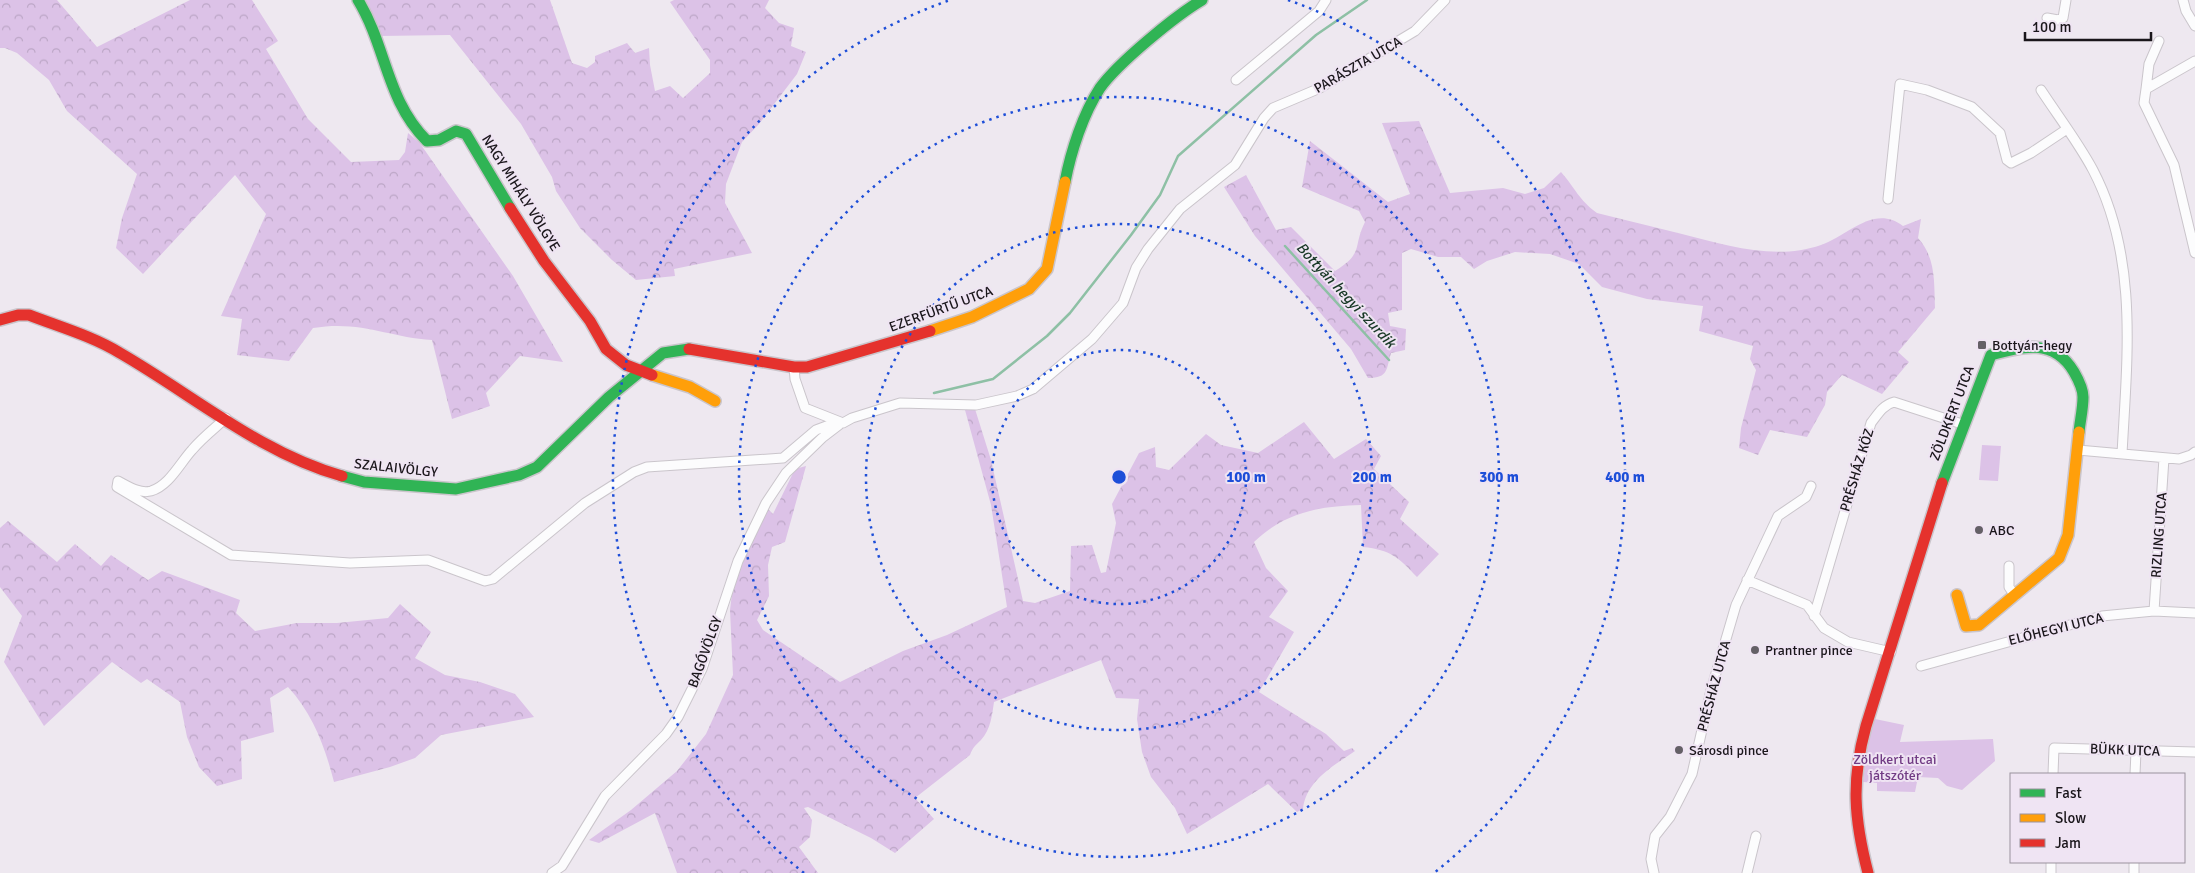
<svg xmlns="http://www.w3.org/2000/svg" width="2195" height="873" font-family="Signika,sans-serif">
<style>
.green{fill:#dcc2e7}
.forest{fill:url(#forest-crowns)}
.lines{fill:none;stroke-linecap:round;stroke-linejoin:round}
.stream{stroke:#8ec0a5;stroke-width:2.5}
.street-casing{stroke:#cac5cb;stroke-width:11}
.fast-casing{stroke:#cac5cb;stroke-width:14}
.slow-casing{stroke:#cac5cb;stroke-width:14}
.jam-casing{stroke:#cac5cb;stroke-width:14}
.street{stroke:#fcfcfd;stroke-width:9}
.fast{stroke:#30b455;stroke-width:11}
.slow{stroke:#ff9f0a;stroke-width:11}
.jam{stroke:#e5322d;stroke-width:11}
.ring{fill:none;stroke:#1d4ed8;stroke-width:2.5;stroke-dasharray:2.5 5}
.poi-dot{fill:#646066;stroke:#efe4f3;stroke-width:2}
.labels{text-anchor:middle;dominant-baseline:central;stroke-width:4;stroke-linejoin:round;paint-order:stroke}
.street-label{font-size:14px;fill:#1a161b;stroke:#efe4f3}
.poi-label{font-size:14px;fill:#1a161b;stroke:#efe4f3;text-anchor:start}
.park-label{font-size:14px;fill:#713b84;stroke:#efe4f3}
.water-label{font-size:15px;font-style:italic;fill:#183826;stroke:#efe4f3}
.centre{fill:#1d4ed8;stroke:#efe4f3;stroke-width:2.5}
.ring-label{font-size:15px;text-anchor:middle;font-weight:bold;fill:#1d4ed8;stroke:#efe4f3;stroke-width:4;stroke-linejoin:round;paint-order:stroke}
</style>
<defs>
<pattern id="forest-crowns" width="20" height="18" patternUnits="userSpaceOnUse" patternTransform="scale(1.25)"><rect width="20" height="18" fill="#dcc2e7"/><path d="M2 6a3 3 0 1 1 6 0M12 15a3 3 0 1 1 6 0" fill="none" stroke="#bca6c6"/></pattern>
</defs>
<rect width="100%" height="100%" fill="#eee8f0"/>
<path class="green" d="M1982,445L2001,446L1998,481L1979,480Z
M1875,719L1904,725L1900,742L1993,739L1995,761L1962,790L1947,786L1938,778L1918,777L1915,792L1877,791V783L1863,782L1868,740Z"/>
<path class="forest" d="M0,0H57L97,47L190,0H252L278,41L266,49L308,119L351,162L399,160L405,152L408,133L419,142L513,276L563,362L520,356L486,393L490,406L452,419L432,340C388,337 360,320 313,328L289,361L237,355L242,319L221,316L266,214L235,175L143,274L116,248L122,218L137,174L67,111L49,80L17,53L5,48H0Z
M362,0H550L572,63L587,68L595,62V56L627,43L635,53L649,48L650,65L655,91L670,86L683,98L710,73V60L670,2L674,0H769L765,8L779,23L794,28L791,46L806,52L797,74L759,124L742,142L726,184L725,203L752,253L674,269L675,276L636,280L612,260L580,228L556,191L552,177L521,124L450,35L380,36Z
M1419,121L1450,193L1503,188L1525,194L1544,188L1561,172C1575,188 1579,200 1597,213C1625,220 1654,227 1682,234C1726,245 1775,261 1821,245C1849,235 1874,204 1903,226L1921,219L1918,238C1936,258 1934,282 1935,308L1898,352L1909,362L1882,394L1842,375L1827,392L1825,405L1807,437L1770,430L1758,455L1739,448L1741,428L1756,370L1750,359L1753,346L1699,331L1703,306L1647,299L1602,287L1579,264L1550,254L1515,252L1487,261L1474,269L1461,257H1438L1411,249L1402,253V310L1388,313L1390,326L1406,329L1405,350L1391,353C1386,369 1389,378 1368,378L1351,349L1255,236L1224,187L1246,175L1276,230L1291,227L1335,271C1365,252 1352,248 1365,222L1359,211L1302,187L1310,141L1388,202L1410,194L1382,123Z
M975,409L991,460L1023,601L1035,603L1070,591L1071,546L1092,545L1101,573L1106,572L1116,523L1112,504L1139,453L1155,447L1156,467L1169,470L1206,434L1221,445L1258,453L1304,422L1334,459L1366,439L1381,456L1374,469L1409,502L1400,519L1439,554L1417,577C1398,557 1391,550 1363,547L1361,505C1320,506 1285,512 1254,542L1266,568L1288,591L1269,617L1294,632L1259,692L1326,734L1344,751L1352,748L1355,751C1333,766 1306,781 1303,809L1297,812L1268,784L1187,834L1175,808L1151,777L1142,752L1137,719L1139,699L1116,698L1101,660L994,702C992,715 991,729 981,740C975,746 973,747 970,755L915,798L934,819L895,853L871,838L808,807L804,808L812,820L810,837L799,847L818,873H677L655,813L599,843L589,840L631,810L677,771L706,734L733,675L730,610L733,585L767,508L773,514L795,469L806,466L785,542L772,547L768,565L769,596L757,620L763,630L840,682L903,651L947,635L1007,607L991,505L965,410Z
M8,521L57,562L75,544L101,566L111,555L148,580L162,571L240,600L236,613L255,631L297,623H337L388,618L400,604L431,632L415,658L445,675L480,682L515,694L534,717L441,735L415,758L390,767L334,782C325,747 313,714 288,687L270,698L274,732L241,741L242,779L217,786L199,767L187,737L180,702L147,679L141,683L112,662L44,726L4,662L22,616L0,587V528Z"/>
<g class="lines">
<path class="stream" d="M1285,246L1389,360
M934,393L993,379L1047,336L1070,313L1131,235L1160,195L1178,156L1316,35L1367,0"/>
<defs>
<path id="street" d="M2183,0L2186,11L2195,26
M2047,18L2058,20L2063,18L2066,0
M2195,61L2146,89L2144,103L2174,165L2195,253
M1236,80L1319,11L1326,0
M2146,89L2149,64L2159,41
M2041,90C2058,116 2078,142 2093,170C2139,258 2127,358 2122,454
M1888,199L1900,84L1927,90L1972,107L2000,133L2007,160L2011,163L2031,153L2067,129
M794,367L795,379L805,408L843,423L852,418L900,403L976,405L1017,396L1033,389L1092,339L1123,303L1136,268L1148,249L1180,209L1235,165L1264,118L1273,108L1320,88L1415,31L1445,0
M226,418C215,428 202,438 192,450C180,463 169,486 151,491C139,494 128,486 118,481L117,487L231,555L350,563L428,560L485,581L493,579L585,503L634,472L647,467L783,458L816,430L832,424
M2078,450L2179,459L2191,455L2195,452
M2009,566V587L2015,596
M1747,580L1807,605L1824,628L1848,642L1891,652
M2154,611L2164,458
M1814,616L1871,423C1878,414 1883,405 1894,402L1962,424
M1921,666L2102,616L2154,611L2195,613
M2053,774L2054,748L2195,752
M2135,774L2136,751
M552,873L562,866L605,796L666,734L678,717L702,669L738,561L766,503L786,473L822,438L839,425
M1654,873L1651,859L1655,836L1670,817L1692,774L1711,690L1736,605L1778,516L1806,497L1811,486
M1747,873L1756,836
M2051,873V862
M2134,873V862"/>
<path id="fast" d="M358,0C387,48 386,100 427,141L439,140L456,131L466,134L510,208
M1065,182C1071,151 1083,114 1100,88C1118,63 1175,16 1202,0
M342,476L364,482L456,489L519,475L537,467L609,397L663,353L689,349
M1942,483L1991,355C2023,346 2054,338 2074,372C2078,379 2083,389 2083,397C2083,409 2080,421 2079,432"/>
<path id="slow" d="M930,331L972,317L1029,289L1047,269L1065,182
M652,375L690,387L715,401
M1957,595L1966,626L1979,625L2059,558L2068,535L2079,432"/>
<path id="jam" d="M510,208L544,261L590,321L606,349L626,365L652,375
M0,320L18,315H29C60,327 92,336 120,353C193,395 260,453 342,476
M689,349L794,367H807L930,331
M1868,873C1854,819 1851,780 1866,726L1942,483"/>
</defs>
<use href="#street" class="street-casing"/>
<use href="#fast" class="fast-casing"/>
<use href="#slow" class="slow-casing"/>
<use href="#jam" class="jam-casing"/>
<use href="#street" class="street"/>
<use href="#fast" class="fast"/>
<use href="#slow" class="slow"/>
<use href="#jam" class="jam"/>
</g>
<g class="ring">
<circle cx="1119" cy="477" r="127"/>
<circle cx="1119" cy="477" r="253"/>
<circle cx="1119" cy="477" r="380"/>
<path d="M804 873A506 506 0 0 1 950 0M1288 0A506 506 0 0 1 1434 873"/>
</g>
<g class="poi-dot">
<rect x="1977" y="340" width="10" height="10" rx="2.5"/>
<circle cx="1979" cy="530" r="5"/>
<circle cx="1755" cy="650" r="5"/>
<circle cx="1679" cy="750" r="5"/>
</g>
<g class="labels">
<g class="street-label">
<text transform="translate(1358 65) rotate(-30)">PARÁSZTA UTCA</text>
<text transform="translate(521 193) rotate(58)">NAGY MIHÁLY VÖLGYE</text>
<text transform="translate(941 309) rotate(-20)">EZERFÜRTŰ UTCA</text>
<text transform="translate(1952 413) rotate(-69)">ZÖLDKERT UTCA</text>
<text transform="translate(396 468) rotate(6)">SZALAIVÖLGY</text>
<text transform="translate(1857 470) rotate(-73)">PRÉSHÁZ KÖZ</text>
<text transform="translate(2159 535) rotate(-86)">RIZLING UTCA</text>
<text transform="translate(2056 629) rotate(-14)">ELŐHEGYI UTCA</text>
<text transform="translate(705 652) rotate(-70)">BAGÓVÖLGY</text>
<text transform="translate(1714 686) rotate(-75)">PRÉSHÁZ UTCA</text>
<text transform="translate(2125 750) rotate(2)">BÜKK UTCA</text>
</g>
<g class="poi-label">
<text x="1992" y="345">Bottyán-hegy</text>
<text x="1989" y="530">ABC</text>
<text x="1765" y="650">Prantner pince</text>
<text x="1689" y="750">Sárosdi pince</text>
</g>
<g class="park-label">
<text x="1895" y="759">Zöldkert utcai<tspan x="1895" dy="16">játszótér</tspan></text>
</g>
<g class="water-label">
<text transform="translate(1346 295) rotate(47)">Bottyán hegyi szurdik</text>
</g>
</g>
<circle cx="1119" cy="477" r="8" class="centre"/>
<g class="ring-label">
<text x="1246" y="482">100 m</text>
<text x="1372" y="482">200 m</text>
<text x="1499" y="482">300 m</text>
<text x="1625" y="482">400 m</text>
</g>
<rect x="2010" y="773" width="175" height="90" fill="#efe4f3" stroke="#9a929d"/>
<rect x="2020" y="789" width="25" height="8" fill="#30b455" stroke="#9a929d"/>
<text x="2055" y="798" font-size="15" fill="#1a161b">Fast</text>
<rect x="2020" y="814" width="25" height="8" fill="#ff9f0a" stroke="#9a929d"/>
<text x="2055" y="823" font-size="15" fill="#1a161b">Slow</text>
<rect x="2020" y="839" width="25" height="8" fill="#e5322d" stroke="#9a929d"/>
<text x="2055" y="848" font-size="15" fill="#1a161b">Jam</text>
<path d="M2025 32v8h126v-8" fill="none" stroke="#1a161b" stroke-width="2.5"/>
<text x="2032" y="32" font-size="15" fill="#1a161b" stroke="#efe4f3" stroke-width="4" paint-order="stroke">100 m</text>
</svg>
